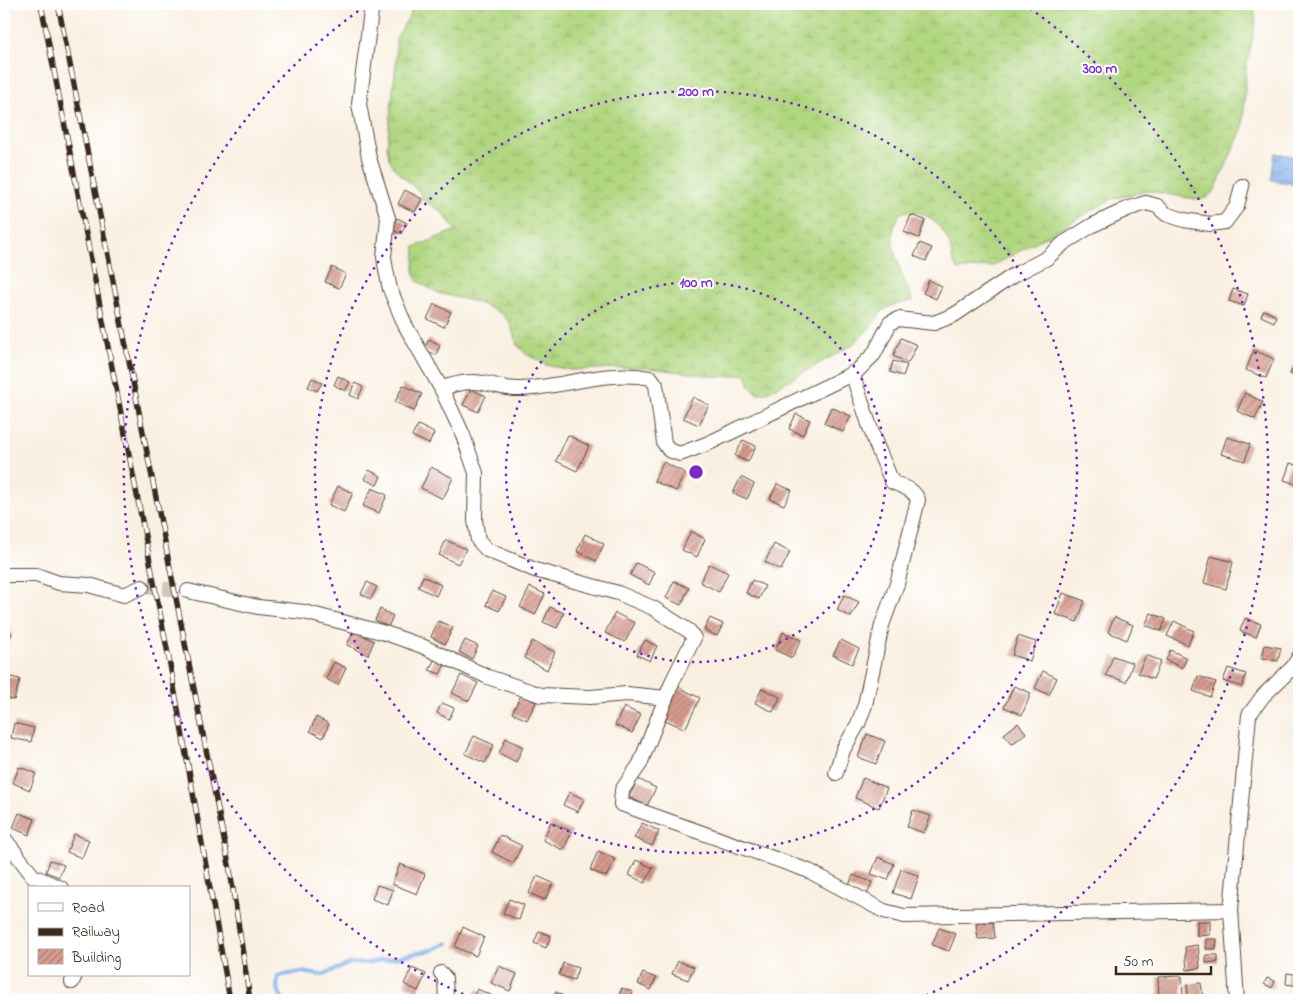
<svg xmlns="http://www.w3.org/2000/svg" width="1303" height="1004" font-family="'Indie Flower',sans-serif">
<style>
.wetland{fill:url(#wetland-marsh);stroke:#768050}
.water{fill:url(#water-waves);stroke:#5c6c83}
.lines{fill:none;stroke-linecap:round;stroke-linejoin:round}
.stream{stroke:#7dade8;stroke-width:4}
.building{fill:url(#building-hatch)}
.minor-tunnel{stroke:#d3c8bb;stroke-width:14;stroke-dasharray:14 7;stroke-linecap:butt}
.minor-casing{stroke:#58483b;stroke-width:16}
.minor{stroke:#fff;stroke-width:14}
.rail-casing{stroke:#3b2a1e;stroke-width:5.5}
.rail{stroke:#fff;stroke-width:4;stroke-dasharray:11;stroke-linecap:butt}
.ring{fill:none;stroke:#7b2cbf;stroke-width:2.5;stroke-dasharray:2.5 5}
.centre{fill:#7b2cbf;stroke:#fff;stroke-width:2.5}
.ring-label{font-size:15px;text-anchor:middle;font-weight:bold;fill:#7b2cbf;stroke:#fff;stroke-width:4;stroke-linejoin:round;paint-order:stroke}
</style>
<defs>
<pattern id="wetland-marsh" width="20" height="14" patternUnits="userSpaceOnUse" patternTransform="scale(1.25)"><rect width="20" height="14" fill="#b1d781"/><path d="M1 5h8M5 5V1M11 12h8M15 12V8" fill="none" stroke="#99b96f"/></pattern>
<pattern id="water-waves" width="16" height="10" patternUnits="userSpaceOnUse" patternTransform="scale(1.25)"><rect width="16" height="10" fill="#7dade8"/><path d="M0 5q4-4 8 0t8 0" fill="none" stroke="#688dbb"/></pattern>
<pattern id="building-hatch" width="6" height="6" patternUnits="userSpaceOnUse" patternTransform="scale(1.25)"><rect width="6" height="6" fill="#d69b8f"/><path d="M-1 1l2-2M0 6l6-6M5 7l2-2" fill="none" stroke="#af7f74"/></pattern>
</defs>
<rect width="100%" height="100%" fill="#fff"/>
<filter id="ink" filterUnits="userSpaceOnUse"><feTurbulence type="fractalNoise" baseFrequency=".02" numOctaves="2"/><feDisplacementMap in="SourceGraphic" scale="10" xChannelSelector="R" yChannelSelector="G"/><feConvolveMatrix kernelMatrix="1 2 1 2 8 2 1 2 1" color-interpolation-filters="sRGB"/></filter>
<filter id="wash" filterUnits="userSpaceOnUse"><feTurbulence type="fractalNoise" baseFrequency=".0096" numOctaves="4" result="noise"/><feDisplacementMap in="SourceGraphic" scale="20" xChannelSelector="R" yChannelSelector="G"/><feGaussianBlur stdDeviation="1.12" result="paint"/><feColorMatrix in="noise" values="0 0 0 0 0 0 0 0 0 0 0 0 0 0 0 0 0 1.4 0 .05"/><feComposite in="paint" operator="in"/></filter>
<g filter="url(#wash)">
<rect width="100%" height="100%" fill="#f9f0e2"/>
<path class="wetland" d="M416,4H1253L1256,21L1246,68L1243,127L1215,190L1207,198L1195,199L1149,191L1114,198L993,266L958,270C948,257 954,250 947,238C937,220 920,207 900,213C898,219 894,225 893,232C890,249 906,285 913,301L893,305L883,310L869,329L851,346L769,391L757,394L750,386L746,374L721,377L642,367L570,370L546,365L526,354L517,345L510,323L501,313L476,302L438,293L417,281L414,270L415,247L456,230L442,212L422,199L421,194L395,169L389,158L387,146L396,63V39Z"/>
<path class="water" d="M1275,153L1299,157L1297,185L1271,180Z"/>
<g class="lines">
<path class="stream" d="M283,1000L277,988L278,976L301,972L322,975L351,963H367L432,950L448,943"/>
</g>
<g id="blocks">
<path class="building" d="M405,190L422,199L415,212L398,204Z
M911,215L925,220L919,238L904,232Z
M397,218L407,223L401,234L391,229Z
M920,243L932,248L926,261L914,256Z
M332,267L346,274L339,288L325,282Z
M929,280L942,286L936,299L923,293Z
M1233,289L1248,294L1244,306L1229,301Z
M434,304L451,312L444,327L427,319Z
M1264,310L1276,316L1274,322L1261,316Z
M901,338L917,345L908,363L893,356Z
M429,339L440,345L436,355L424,349Z
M1254,350L1274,359L1266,378L1246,370Z
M1299,354V378L1290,374Z
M893,361L907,365L903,376L890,372Z
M338,376L350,382L345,391L334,385Z
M312,378L322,383L317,391L308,387Z
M355,383L363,387L358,399L350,395Z
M403,385L422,394L414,411L395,402Z
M471,389L486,396L478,412L463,405Z
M1245,393L1263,402L1255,419L1237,411Z
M693,397L709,405L699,425L683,418Z
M831,407L851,416L843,432L824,423Z
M796,414L810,420L803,435L789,429Z
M418,425L434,433L429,444L412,436Z
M568,435L589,446L577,471L556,461Z
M1227,437L1250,444L1245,461L1221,454Z
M743,440L756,446L748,462L735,456Z
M663,462L685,473L676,491L654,481Z
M1290,463L1299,466V485L1284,480Z
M431,467L453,478L443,499L421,488Z
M369,470L381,476L377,485L364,479Z
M741,477L754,484L747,499L733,493Z
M777,484L792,490L784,505L770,499Z
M338,486L353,493L344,512L329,505Z
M372,488L387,495L379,513L363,506Z
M691,531L705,539L697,557L682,550Z
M585,534L604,544L596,561L577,551Z
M446,540L466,549L458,564L439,555Z
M774,544L790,552L781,570L765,562Z
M1211,556L1233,562L1226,589L1204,583Z
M636,563L655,572L649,585L630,575Z
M709,564L728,573L719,592L700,582Z
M423,576L441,585L436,596L418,587Z
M752,580L765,586L759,599L746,593Z
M674,581L689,588L681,605L666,598Z
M367,582L377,587L371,599L361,594Z
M530,587L545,594L535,615L520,607Z
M492,591L506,597L499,611L486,605Z
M1063,593L1085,601L1077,622L1055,614Z
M844,595L859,602L851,617L837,610Z
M550,607L564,613L557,628L543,622Z
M380,609L393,616L388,627L375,620Z
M615,613L635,623L625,642L605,633Z
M1151,613L1166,619L1161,631L1145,625Z
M1114,617L1133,625L1127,640L1108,632Z
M710,618L723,624L717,636L704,630Z
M1245,618L1261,624L1256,637L1240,631Z
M438,621L453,627L445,644L431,637Z
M1174,621L1194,631L1188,645L1167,636Z
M4,630L12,633L4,654Z
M354,631L374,641L368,655L347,645Z
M783,632L801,640L792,658L775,650Z
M1018,636L1036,642L1030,661L1012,655Z
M465,640L478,646L472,659L459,652Z
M645,640L657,646L650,661L637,655Z
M841,640L859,649L852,664L833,655Z
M532,641L555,652L547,670L524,658Z
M1265,645L1281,648L1278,661L1262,658Z
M1170,650L1187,658L1182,668L1166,660Z
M1146,655L1161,661L1153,679L1138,673Z
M1113,656L1133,663L1126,682L1106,675Z
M436,657L446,662L440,674L429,670Z
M334,662L346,668L338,685L326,679Z
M1228,668L1246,674L1242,687L1223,681Z
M1043,671L1057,678L1049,695L1035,688Z
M461,675L478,683L469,701L452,693Z
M6,676L20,679L14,700L4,698Z
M1198,676L1216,682L1210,697L1193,691Z
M676,686L700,698L685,729L661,718Z
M1014,686L1031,693L1022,715L1004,707Z
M762,688L780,697L773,712L755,703Z
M521,695L536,702L527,720L512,713Z
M442,703L454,708L449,719L437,713Z
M624,707L641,715L632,733L615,725Z
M316,717L329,724L323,738L310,731Z
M14,723L34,728L31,742L11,738Z
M1018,723L1026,733L1012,744L1004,734Z
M867,734L885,741L876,764L858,757Z
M474,736L494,745L485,763L465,754Z
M506,738L523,747L516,762L499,753Z
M19,767L36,773L30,790L13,783Z
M863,778L887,788L879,808L855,798Z
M638,779L656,788L647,806L629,797Z
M569,792L584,799L578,812L563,805Z
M913,810L931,816L924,833L907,827Z
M19,813L35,819L29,835L13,828Z
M551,822L572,832L563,850L543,840Z
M642,823L659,831L652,846L634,838Z
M74,834L89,840L82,858L67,852Z
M500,835L522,846L513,863L492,852Z
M598,851L615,859L606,877L590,870Z
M878,857L894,864L888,880L871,874Z
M50,860L64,865L59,877L46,872Z
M636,860L653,868L645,883L629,875Z
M400,864L425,874L417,894L392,884Z
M901,869L919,876L911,899L893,893Z
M853,875L872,882L867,895L848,888Z
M537,876L553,883L545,900L529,893Z
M377,885L393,890L388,905L372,899Z
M509,899L524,905L519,920L503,913Z
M1197,921H1210V935L1197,936Z
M993,922L995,938L978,939L976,924Z
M463,927L484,937L476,956L455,947Z
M939,928L956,934L949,951L932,945Z
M539,931L551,936L546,948L534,943Z
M1206,939H1217L1216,949H1206Z
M1198,945L1200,968L1187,970L1185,947Z
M1206,955H1218V962L1206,963Z
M678,961L694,967L688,980L672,974Z
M563,963L578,968L574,980L559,975Z
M499,966L517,974L510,991L491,983Z
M412,968L426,974L418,991L404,984Z
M643,973L656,978L651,990L638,984Z
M1287,973L1299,975V986L1286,984Z
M1182,976L1183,1000H1159L1158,977Z
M1267,978L1275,981L1272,988L1264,984Z
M1201,983L1203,999L1189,1000L1187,985Z
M622,988L633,992L631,1000H618Z
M477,989L491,995L489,1000H472Z
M556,992L571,1000H552Z"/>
</g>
</g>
<g filter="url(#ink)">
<use href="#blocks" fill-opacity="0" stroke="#58483b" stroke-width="1"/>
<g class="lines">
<path class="minor-tunnel" d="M142,587L188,591"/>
<defs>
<path id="minor" d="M372,4L359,104L369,158L388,218L384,257L386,270L390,289L405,325L441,388L463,435L476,473L475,520L478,540L487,550L535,570L618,593L653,608L689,631L694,638L673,680L640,764L622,790L621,804L809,871L884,911L904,916L1231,910
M441,388C450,386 461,382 471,382C488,381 503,390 520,389C564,387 607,369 651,378L656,385L664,443L669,450L680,454L709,443L856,372L874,354L890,323L898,319L934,323L954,315L1014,275L1047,258L1064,243L1093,225L1127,209L1146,203L1157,206L1166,214L1184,220L1210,224L1225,222L1237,206L1242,186
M4,575H36L59,583L89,585L124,595L142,587
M188,591L258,607L304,612L385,633L422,646L488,677L541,695L590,697L627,694L666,698
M836,773L843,750L858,724L865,705L882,625L897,584L918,500C913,488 903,487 892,482L874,439L852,373
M4,838L33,876L61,888
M441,973L445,978L446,1000
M72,982L75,975
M1237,1000L1231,910L1249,715L1263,696L1293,667L1299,657"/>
</defs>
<use href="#minor" class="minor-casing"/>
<use href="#minor" class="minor"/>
<defs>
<path id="rail" d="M41,4L169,659L230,1000
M58,4L230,870L250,1000"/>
</defs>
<use href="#rail" class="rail-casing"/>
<use href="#rail" class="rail"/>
</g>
</g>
<g class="ring">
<circle cx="696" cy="472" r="190"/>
<circle cx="696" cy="472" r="381"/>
<path d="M477 1000A571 571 0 0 1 368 4M1024 4A571 571 0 0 1 915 1000"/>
</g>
<circle cx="696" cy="472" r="8" class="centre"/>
<g class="ring-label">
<text x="1100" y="73">300 m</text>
<text x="696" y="96">200 m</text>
<text x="696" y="287">100 m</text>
</g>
<rect width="1303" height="1004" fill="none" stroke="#fff" stroke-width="20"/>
<rect x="28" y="886" width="162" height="90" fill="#ffffff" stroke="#b1aaa5"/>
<rect x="38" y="903" width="25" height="8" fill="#ffffff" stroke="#b1aaa5"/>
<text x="72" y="912" font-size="15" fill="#3b2a1e">Road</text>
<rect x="38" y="928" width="25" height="8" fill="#3b2a1e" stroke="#b1aaa5"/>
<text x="72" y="936" font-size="15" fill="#3b2a1e">Railway</text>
<rect x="38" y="949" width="25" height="15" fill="url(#building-hatch)" stroke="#b1aaa5"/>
<text x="72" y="962" font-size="15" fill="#3b2a1e">Building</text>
<path d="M1116 966v8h95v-8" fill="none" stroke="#3b2a1e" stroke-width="2.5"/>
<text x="1123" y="966" font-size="15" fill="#3b2a1e" stroke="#ffffff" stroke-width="4" paint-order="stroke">50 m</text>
</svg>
